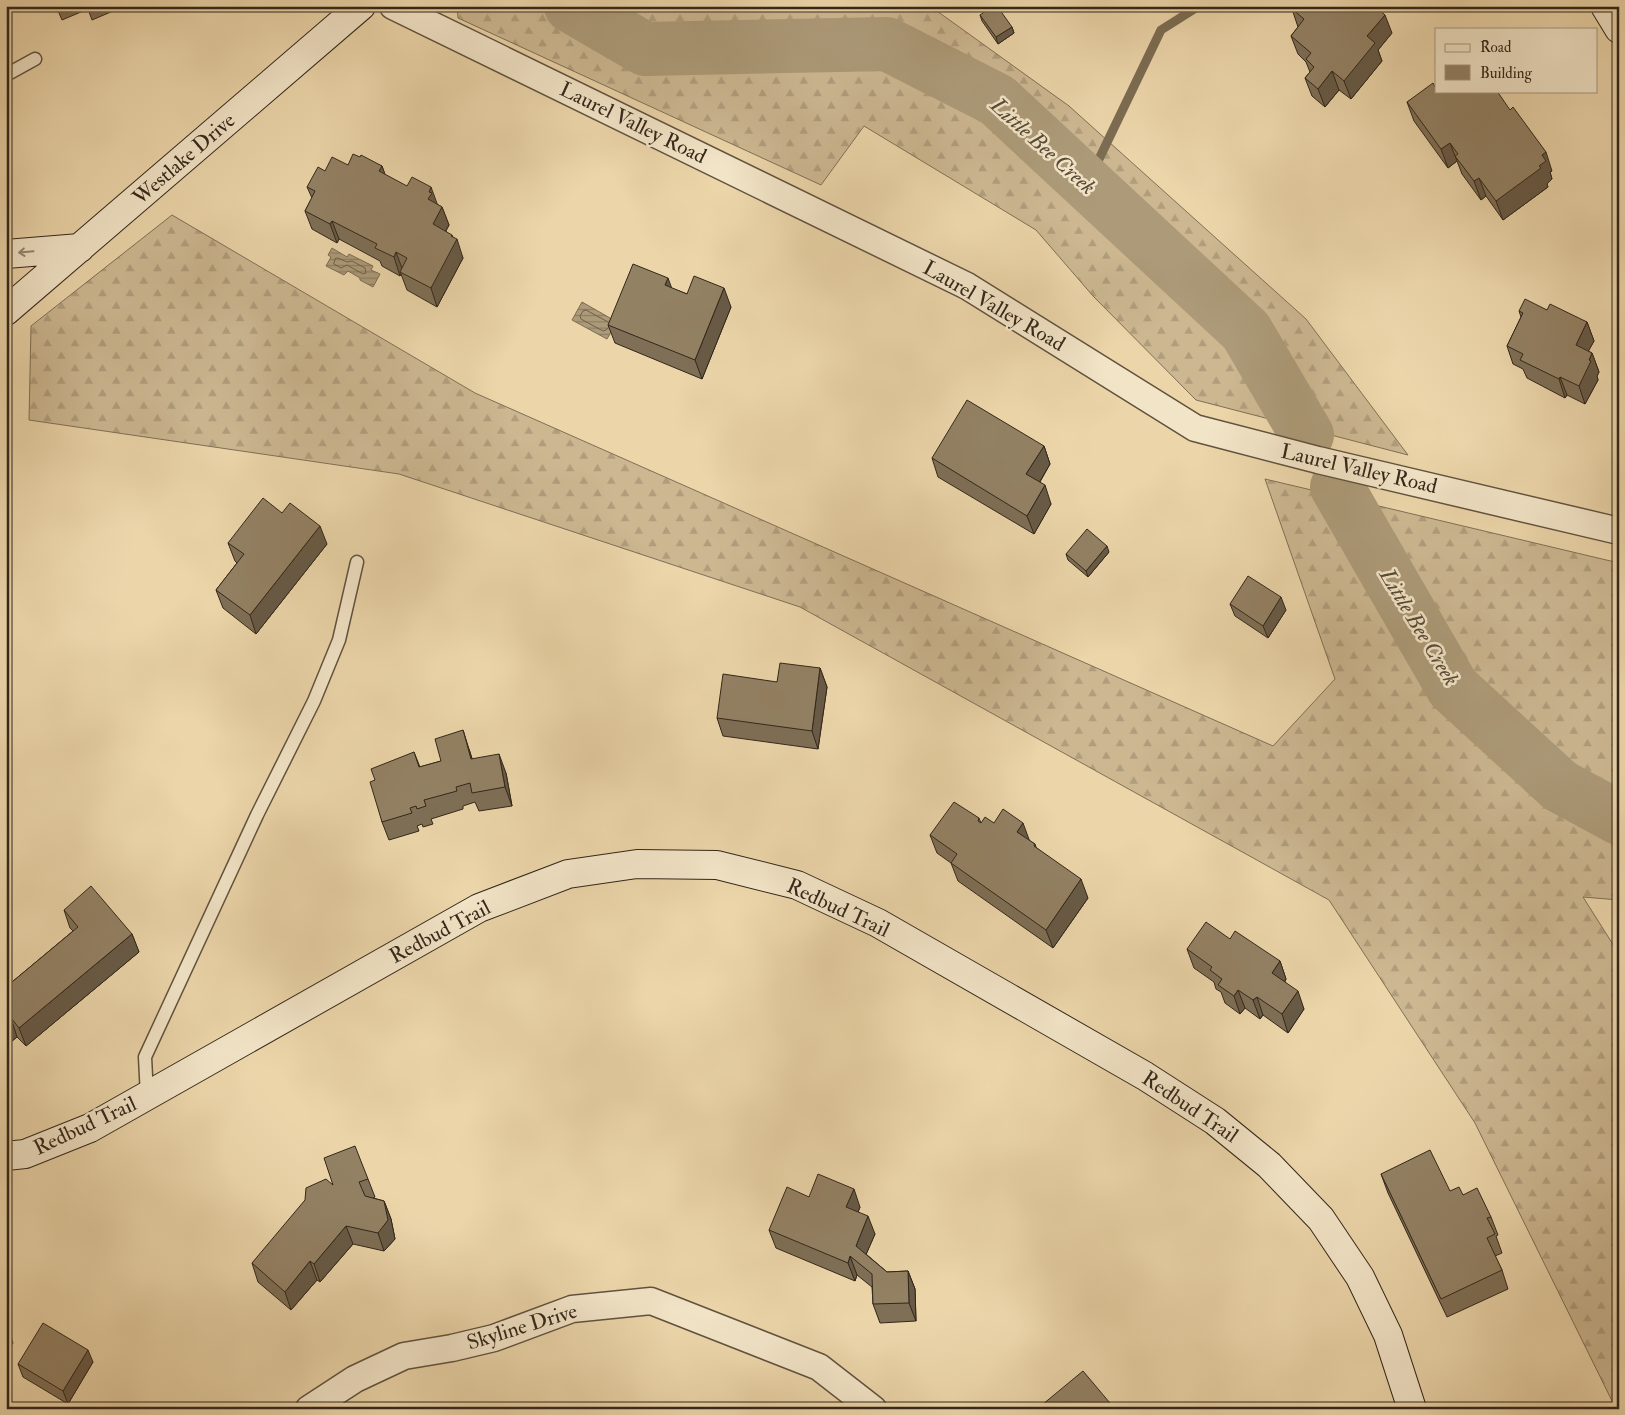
<svg xmlns="http://www.w3.org/2000/svg" width="1625" height="1415" font-family="'IM FELL Double Pica',serif">
<style>
.forest{fill:url(#forest-firs);stroke:#806f56}
.water{fill:url(#water-rules);stroke:#7c6c52}
.lines{fill:none;stroke-linecap:round;stroke-linejoin:round}
.shore{stroke:#706049;stroke-width:1}
.stream{stroke:#7c6c52;stroke-width:9}
.river{stroke:#ac9a78;stroke-width:54}
.lane-casing{stroke:#61523e;stroke-width:15}
.street-casing{stroke:#61523e;stroke-width:29}
.secondary-casing{stroke:#33271a;stroke-width:30}
.lane{stroke:#f2e4c7;stroke-width:12}
.street{stroke:#f2e4c7;stroke-width:26}
.secondary{stroke:#f2e4c7;stroke-width:28}
.wall{fill:#7e6f56;stroke:#33271a}
.shaded-wall{fill:#675a46;stroke:#33271a}
.building{fill:#938164;stroke:#33271a}
.oneway{stroke:#928670}
.labels{text-anchor:middle;dominant-baseline:central;stroke-width:5;stroke-linejoin:round;paint-order:stroke}
.street-label{font-size:21px;fill:#33271a;stroke:#f2e4c7}
.water-label{font-size:22px;font-style:italic;fill:#574a36;stroke:#f2e4c7}
</style>
<defs>
<pattern id="forest-firs" width="22" height="20" patternUnits="userSpaceOnUse" patternTransform="scale(1.25)"><rect width="22" height="20" fill="#ccb791"/><path d="M5 1l3.5 6h-7zM16 11l3.5 6h-7z" fill="#b09d7c"/></pattern>
<pattern id="water-rules" width="6" height="5" patternUnits="userSpaceOnUse" patternTransform="scale(1.25)"><rect width="6" height="5" fill="#ac9a78"/><path d="M0 2.5h6" fill="none" stroke="#8d7e62"/></pattern>
</defs>
<rect width="100%" height="100%" fill="#ebd5a9"/>
<filter id="stains"><feTurbulence type="fractalNoise" baseFrequency=".004" numOctaves="4"/><feColorMatrix values="0 0 0 0 .2 0 0 0 0 .09 0 0 0 0 .02 0 0 0 .5 -.17"/></filter>
<radialGradient id="worn" r=".72"><stop offset=".6" stop-color="#630" stop-opacity="0"/><stop offset="1" stop-color="#630" stop-opacity=".3"/></radialGradient>
<path class="forest" d="M457,6H930L1069,106L1306,319L1408,455L1196,400L1093,296L1036,230L864,126L821,185L458,18Z
M172,215L475,393L1273,746L1335,679L1265,479L1619,563V900L1583,897L1619,954V1409H1616L1475,1123L1329,900L800,607L399,474L29,420L31,326Z"/>
<path class="water" d="M332,248L347,257L349,254L373,266L371,270L380,274L373,287L360,280V278L348,271L344,275L326,266L331,257L328,255Z
M582,302L617,322L607,339L572,320Z"/>
<g class="lines">
<path class="shore" d="M336,258H338L347,262L352,261L365,268L366,273L363,274L347,265L341,268L334,264Z
M608,328L606,330L603,331L581,319L580,316L583,311L586,310L608,322"/>
<path class="stream" d="M1087,184L1161,30L1199,6"/>
<path class="river" d="M571,6L645,49L887,44L997,100L1246,331L1307,435
M1337,487L1453,688L1560,786L1619,818"/>
<defs>
<path id="lane" d="M6,75L35,59
M147,1096L145,1057L257,815L314,701L339,640L357,562"/>
<path id="street" d="M393,6L967,286L1195,428L1318,460L1619,531
M309,1409L355,1379L404,1356L452,1348L494,1338L572,1309L651,1301L819,1367L873,1409"/>
<path id="secondary" d="M1605,6L1619,29
M6,254L80,248
M6,311L361,6
M6,1156L25,1154L90,1128L479,908L568,874L637,864L717,865L797,885L878,923L1145,1076L1215,1121L1269,1165L1321,1219L1360,1277L1388,1335L1412,1409"/>
</defs>
<use href="#lane" class="lane-casing"/>
<use href="#street" class="street-casing"/>
<use href="#secondary" class="secondary-casing"/>
<use href="#lane" class="lane"/>
<use href="#street" class="street"/>
<use href="#secondary" class="secondary"/>
</g>
<path class="wall" d="M56,6H125L92,20L88,9L62,20Z
M1292,9L1392,33L1378,50L1382,61L1351,99L1339,90L1325,107L1312,96L1305,78L1310,72L1306,62L1298,54L1291,36L1298,27Z
M980,15L1012,27L1014,33L998,44L982,21Z
M1435,87L1552,171L1550,172L1552,179L1547,184L1548,187L1503,220L1486,196L1481,200L1462,174L1457,161L1448,168L1414,121L1407,102Z
M360,157L382,166L385,175L442,207L449,225L446,231L453,238L463,258L437,307L407,290L401,274L400,276L382,266L380,261L339,239L337,243L312,229L305,211L312,198L307,187L325,171L348,165Z
M671,288L687,294L731,307L702,379L615,343L608,325Z
M1547,310L1587,322L1594,341L1588,351L1592,353L1599,372L1597,376L1598,380L1585,404L1567,395L1565,398L1527,378L1523,369L1513,364L1507,346L1521,317L1519,311Z
M1044,446L1050,464L1040,482L1051,504L1034,534L938,477L932,458Z
M228,543L327,544L256,634L223,608L216,590L237,563L235,561Z
M1109,552L1088,577L1068,560L1066,554Z
M1230,604L1286,610L1268,638L1235,616Z
M820,668L827,687L818,749L723,736L717,718L777,682Z
M469,749L472,759L506,773L512,806L479,811L475,802L463,806V809L431,819L433,824L423,827L422,824L417,826L419,831L389,840L382,822L375,780L414,752L420,767L441,761Z
M979,818L981,823H994L1030,841L1035,844L1036,847L1088,898L1053,948L958,881L951,863L937,853L930,835Z
M64,910L132,934L139,952L26,1046L17,1037L6,1046V987L73,931L70,928Z
M1230,939L1280,961L1286,979L1285,982L1304,1009L1288,1033L1263,1015L1260,1019L1245,1008L1240,1014L1225,1003L1221,992L1216,989L1214,982L1194,968L1187,949Z
M1381,1174L1450,1191L1463,1195L1491,1217L1498,1235L1496,1236L1502,1253L1495,1256L1502,1270L1508,1289L1447,1317L1388,1193Z
M368,1179L375,1197L373,1198L384,1201L391,1219L395,1239L384,1251L353,1244L320,1282L317,1280L291,1310L258,1282L252,1263L333,1185Z
M809,1197L860,1207L858,1212L875,1234L866,1254L887,1272L908,1271L915,1289L916,1321L880,1323L873,1304L872,1287L857,1275L855,1281L776,1248L769,1230Z
M93,1362L68,1404L23,1377L18,1364Z"/>
<path class="shaded-wall" d="M1385,15L1392,33L1378,50L1382,61L1351,99L1344,81L1367,36Z
M1012,27L1014,33L998,44L996,37Z
M1332,71L1339,90L1325,107L1318,89Z
M1450,143L1457,161L1448,168L1441,149Z
M1546,152L1552,171L1550,172L1552,179L1547,184L1548,187L1503,220L1496,201L1539,166L1542,155Z
M382,166L389,185L379,171Z
M1479,178L1486,196L1481,200L1474,181Z
M431,187L438,206L428,199L429,192Z
M442,207L449,225L439,243L433,224Z
M332,221L339,239L337,243L330,224Z
M452,235L455,242L457,239L463,258L437,307L431,288Z
M396,252L403,271L400,272L401,274L400,276L394,257Z
M668,278L675,297L665,285Z
M724,288L731,307L702,379L695,360Z
M1587,322L1594,341L1582,363L1576,345Z
M1592,353L1599,372L1597,376L1598,380L1585,404L1579,386Z
M1560,377L1567,395L1565,398L1559,379Z
M1044,446L1050,464L1033,493L1026,474Z
M1045,485L1051,504L1034,534L1027,516Z
M320,526L327,544L256,634L250,615Z
M1107,546L1109,552L1088,577L1086,571Z
M1281,597L1286,610L1268,638L1263,626Z
M820,668L827,687L818,749L812,731Z
M463,730L469,749L478,777L471,759Z
M499,754L506,773L512,806L505,787Z
M1023,823L1030,842L1017,832Z
M1081,879L1088,898L1053,948L1046,930Z
M132,934L139,952L26,1046L19,1028Z
M1280,961L1286,979L1278,991L1272,973Z
M1238,990L1245,1008L1240,1014L1234,996Z
M1298,991L1304,1009L1288,1033L1282,1014Z
M1257,997L1263,1015L1260,1019L1253,1000Z
M11,1018L17,1037L6,1046V1022Z
M854,1189L860,1207L853,1225L846,1207Z
M384,1201L391,1219L395,1239L384,1251L378,1233Z
M868,1216L875,1234L862,1264L856,1246Z
M346,1226L353,1244L320,1282L314,1264Z
M850,1256L857,1275L855,1281L848,1263Z
M310,1261L317,1280L291,1310L285,1292Z
M908,1271L915,1289L916,1321L909,1303Z
M7,1324L13,1343L6,1353V1325Z
M88,1350L93,1362L68,1404L63,1391Z"/>
<path class="building" d="M993,6H997L1012,27L996,37L980,15Z
M1295,6H1375L1385,15L1367,36L1375,43L1344,81L1332,71L1318,89L1305,78L1314,67L1306,59L1311,53L1291,36L1304,19L1292,9Z
M1433,83L1435,87L1436,86V91H1497L1510,110L1513,107L1546,152L1542,155L1546,161L1539,166L1541,168L1496,201L1479,178L1474,181L1455,156L1458,154L1450,143L1441,149L1407,102Z
M353,154L360,157L361,155L382,166L379,171L407,186L412,177L431,187L429,192L432,193L428,199L442,207L433,224L452,235L451,236L457,239L431,288L400,272L407,258L396,252L394,257L375,248L377,244L332,221L330,224L305,211L315,191L307,187L318,167L325,171L332,157L348,165Z
M633,264L668,278L665,285L687,294L694,276L724,288L695,360L608,325Z
M1525,299L1547,310L1550,304L1587,322L1576,345L1592,353L1589,360L1591,361L1579,386L1560,377L1559,379L1520,360L1523,354L1507,346L1523,313L1519,311Z
M967,400L1044,446L1026,474L1045,485L1027,516L932,458Z
M263,498L282,513L290,503L320,526L250,615L216,590L244,554L228,543Z
M1087,529L1107,546L1086,571L1066,554Z
M1248,576L1281,597L1263,626L1230,604Z
M780,663L820,668L812,731L717,718L723,674L777,682Z
M463,730L471,759L499,754L505,787L472,793L470,783L456,787L457,791L424,800L426,806L417,809L416,806L410,808L412,813L382,822L370,782L375,780L371,769L414,752L419,767L441,761L435,739Z
M954,802L979,818L978,821L981,823L985,817L994,823L1003,809L1023,823L1017,832L1035,844L1034,846L1081,879L1046,930L951,863L957,854L930,835Z
M91,886L132,934L19,1028L11,1018L6,1022V987L78,927L64,910Z
M1206,922L1230,939L1235,931L1280,961L1272,973L1298,991L1282,1014L1257,997L1253,1000L1238,990L1234,996L1218,985L1222,979L1210,970L1212,967L1187,949Z
M355,1146L368,1179L359,1182L365,1196L384,1201L388,1220L378,1233L346,1226L314,1264L310,1261L285,1292L252,1263L305,1200L306,1188L326,1179L333,1185L324,1158Z
M1430,1150L1450,1191L1459,1187L1463,1195L1477,1188L1491,1217L1487,1218L1495,1234L1487,1238L1502,1270L1441,1299L1381,1174Z
M818,1174L854,1189L846,1207L868,1216L856,1246L887,1272L908,1271L909,1303L873,1304L872,1274L850,1256L848,1263L769,1230L787,1187L809,1197Z
M43,1323L88,1350L63,1391L18,1364Z
M1083,1371L1115,1409H1037Z"/>
<defs><path id="oneway-shaft" d="M-6 0H5M1.5-3L5.5 0L1.5 3" fill="none" stroke-width="1.6" stroke-linecap="round" stroke-linejoin="round" transform="scale(1.25)"/></defs>
<use class="oneway" href="#oneway-shaft" transform="translate(26 252) rotate(175)"/>
<g class="labels">
<g class="street-label">
<text transform="translate(633 123) rotate(26)">Laurel Valley Road</text>
<text transform="translate(184 159) rotate(-41)">Westlake Drive</text>
<text transform="translate(994 306) rotate(30)">Laurel Valley Road</text>
<text transform="translate(1359 469) rotate(13)">Laurel Valley Road</text>
<text transform="translate(838 908) rotate(25)">Redbud Trail</text>
<text transform="translate(440 932) rotate(-28)">Redbud Trail</text>
<text transform="translate(1190 1107) rotate(34)">Redbud Trail</text>
<text transform="translate(85 1126) rotate(-25)">Redbud Trail</text>
<text transform="translate(522 1327) rotate(-17)">Skyline Drive</text>
</g>
<g class="water-label">
<text transform="translate(1043 146) rotate(42)">Little Bee Creek</text>
<text transform="translate(1419 627) rotate(59)">Little Bee Creek</text>
</g>
</g>
<rect width="1625" height="1415" fill="none" stroke="#ebd5a9" stroke-width="25"/>
<rect x="8" y="8" width="1610" height="1400" fill="none" stroke="#33271a" stroke-width="2.5"/>
<rect x="12" y="12" width="1600" height="1390" fill="none" stroke="#33271a"/>
<rect x="1435" y="28" width="162" height="65" fill="#f2e4c7" stroke="#a69882"/>
<rect x="1445" y="44" width="25" height="8" fill="#f2e4c7" stroke="#a69882"/>
<text x="1480" y="52" font-size="15" fill="#33271a">Road</text>
<rect x="1445" y="65" width="25" height="15" fill="#938164" stroke="#a69882"/>
<text x="1480" y="78" font-size="15" fill="#33271a">Building</text>
<rect width="100%" height="100%" filter="url(#stains)"/>
<rect width="100%" height="100%" fill="url(#worn)"/>
</svg>
